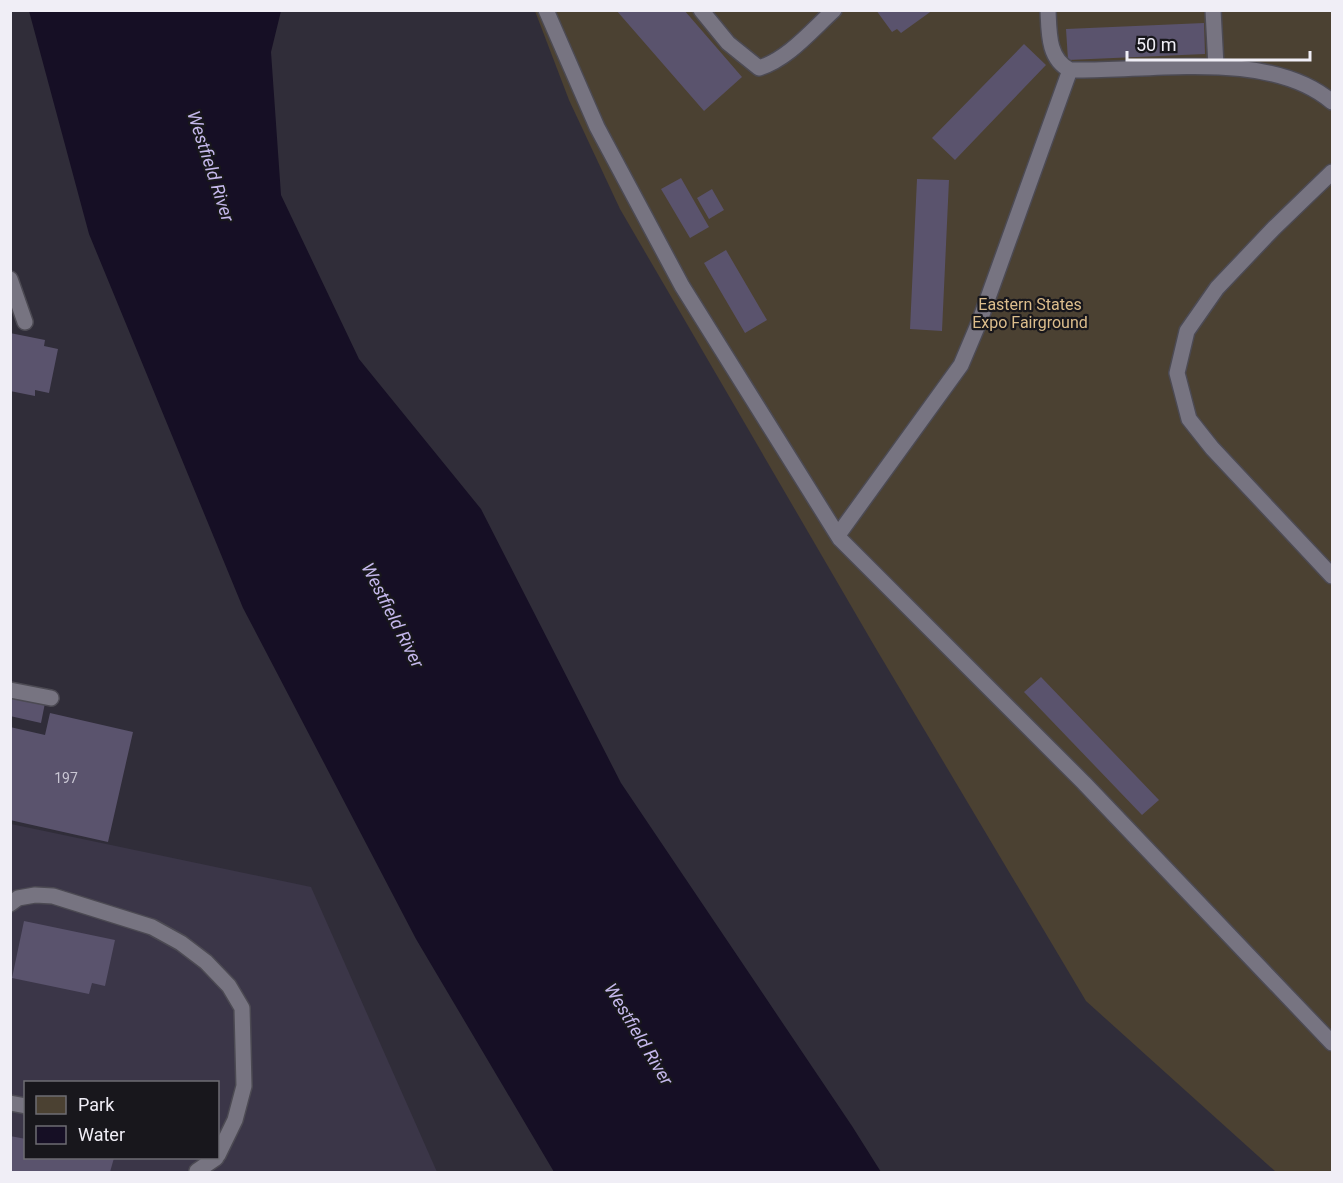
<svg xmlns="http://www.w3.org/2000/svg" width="1343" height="1183" font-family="Roboto,sans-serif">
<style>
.built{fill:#3b3648;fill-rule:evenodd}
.green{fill:#4b4132}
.water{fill:#160f25}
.building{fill:#5a536d}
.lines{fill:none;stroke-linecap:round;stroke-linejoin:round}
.lane-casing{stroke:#4c4a53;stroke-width:18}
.lane{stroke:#777481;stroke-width:15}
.labels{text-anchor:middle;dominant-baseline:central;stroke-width:4.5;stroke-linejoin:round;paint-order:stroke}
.number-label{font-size:14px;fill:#cac7d4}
.park-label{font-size:16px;fill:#dcbd8c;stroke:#18171c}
.water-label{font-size:18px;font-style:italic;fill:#c5b8ec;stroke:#18171c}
</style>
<rect width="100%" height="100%" fill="#302d39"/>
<path class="built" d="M11,824L311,887L437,1172H11ZM26,1082H218V1158H26Z"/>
<path class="green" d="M535,11H1332V1172H1276L1086,1001L875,647L620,209L569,100Z"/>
<path class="water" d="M29,11H281L271,52L281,195L359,359L481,509L621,783L852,1126L881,1172H554L416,939L243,608L89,234Z"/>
<path class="building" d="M616,10H684L742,77L704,111Z
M876,10H933L901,33L897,29L892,32Z
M1204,23L1205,54L1068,60L1066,29Z
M1024,44L1046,65L955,160L932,138Z
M681,178L709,227L690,238L661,189Z
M917,179L949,180L942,331L910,329Z
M712,189L724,210L709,219L697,198Z
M726,250L767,320L745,333L704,263Z
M10,333L45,340L44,346L58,349L49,393L35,390V396L10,391Z
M1041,677L1159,800L1142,815L1024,692Z
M10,695L45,703L41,723L10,716Z
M50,713L133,732L108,842L10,820V727L45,735Z
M24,921L115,940L105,986L92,983L89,994L12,978Z
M10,1136L26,1139V1158H114L110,1172H10Z"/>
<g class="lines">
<defs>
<path id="lane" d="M546,10L597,127L682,286L840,539L1084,783L1332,1043
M701,10L728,43L759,68C788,59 811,31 834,10
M1048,10C1049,33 1048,59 1070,70C1148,72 1269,48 1332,102
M1213,10L1216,66
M1332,172L1274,228L1217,288L1187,331L1177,373L1189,419L1212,448L1332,576
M10,279L25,322
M838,535L961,365L980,320L1070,70
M10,690L51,698
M10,904L18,898L35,895L53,896L152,927L181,943L206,962L229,986L242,1008L244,1086L235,1120L218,1155
M10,1103L26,1106
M197,1171L216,1158"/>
</defs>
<use href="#lane" class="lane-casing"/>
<use href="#lane" class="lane"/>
</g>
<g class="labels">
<g class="number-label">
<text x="66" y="778">197</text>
</g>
<g class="park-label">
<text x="1030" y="304">Eastern States<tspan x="1030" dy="18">Expo Fairground</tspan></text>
</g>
<g class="water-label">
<text transform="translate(211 166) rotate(72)">Westfield River</text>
<text transform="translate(393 615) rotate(63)">Westfield River</text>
<text transform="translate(639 1034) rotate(59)">Westfield River</text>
</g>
</g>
<rect width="1343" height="1183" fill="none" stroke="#f0eef6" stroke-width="24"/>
<rect x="24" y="1081" width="195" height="78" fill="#18171c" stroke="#6e6d73" stroke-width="1.5"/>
<rect x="36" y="1096" width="30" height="18" fill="#4b4132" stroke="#6e6d73" stroke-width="1.5"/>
<text x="78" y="1111" font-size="18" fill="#f0eef6">Park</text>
<rect x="36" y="1126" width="30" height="18" fill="#160f25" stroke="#6e6d73" stroke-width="1.5"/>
<text x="78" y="1141" font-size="18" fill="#f0eef6">Water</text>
<path d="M1127 51v9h183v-9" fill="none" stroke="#f0eef6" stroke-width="3"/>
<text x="1136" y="51" font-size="18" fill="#f0eef6" stroke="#18171c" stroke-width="4.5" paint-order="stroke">50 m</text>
</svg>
